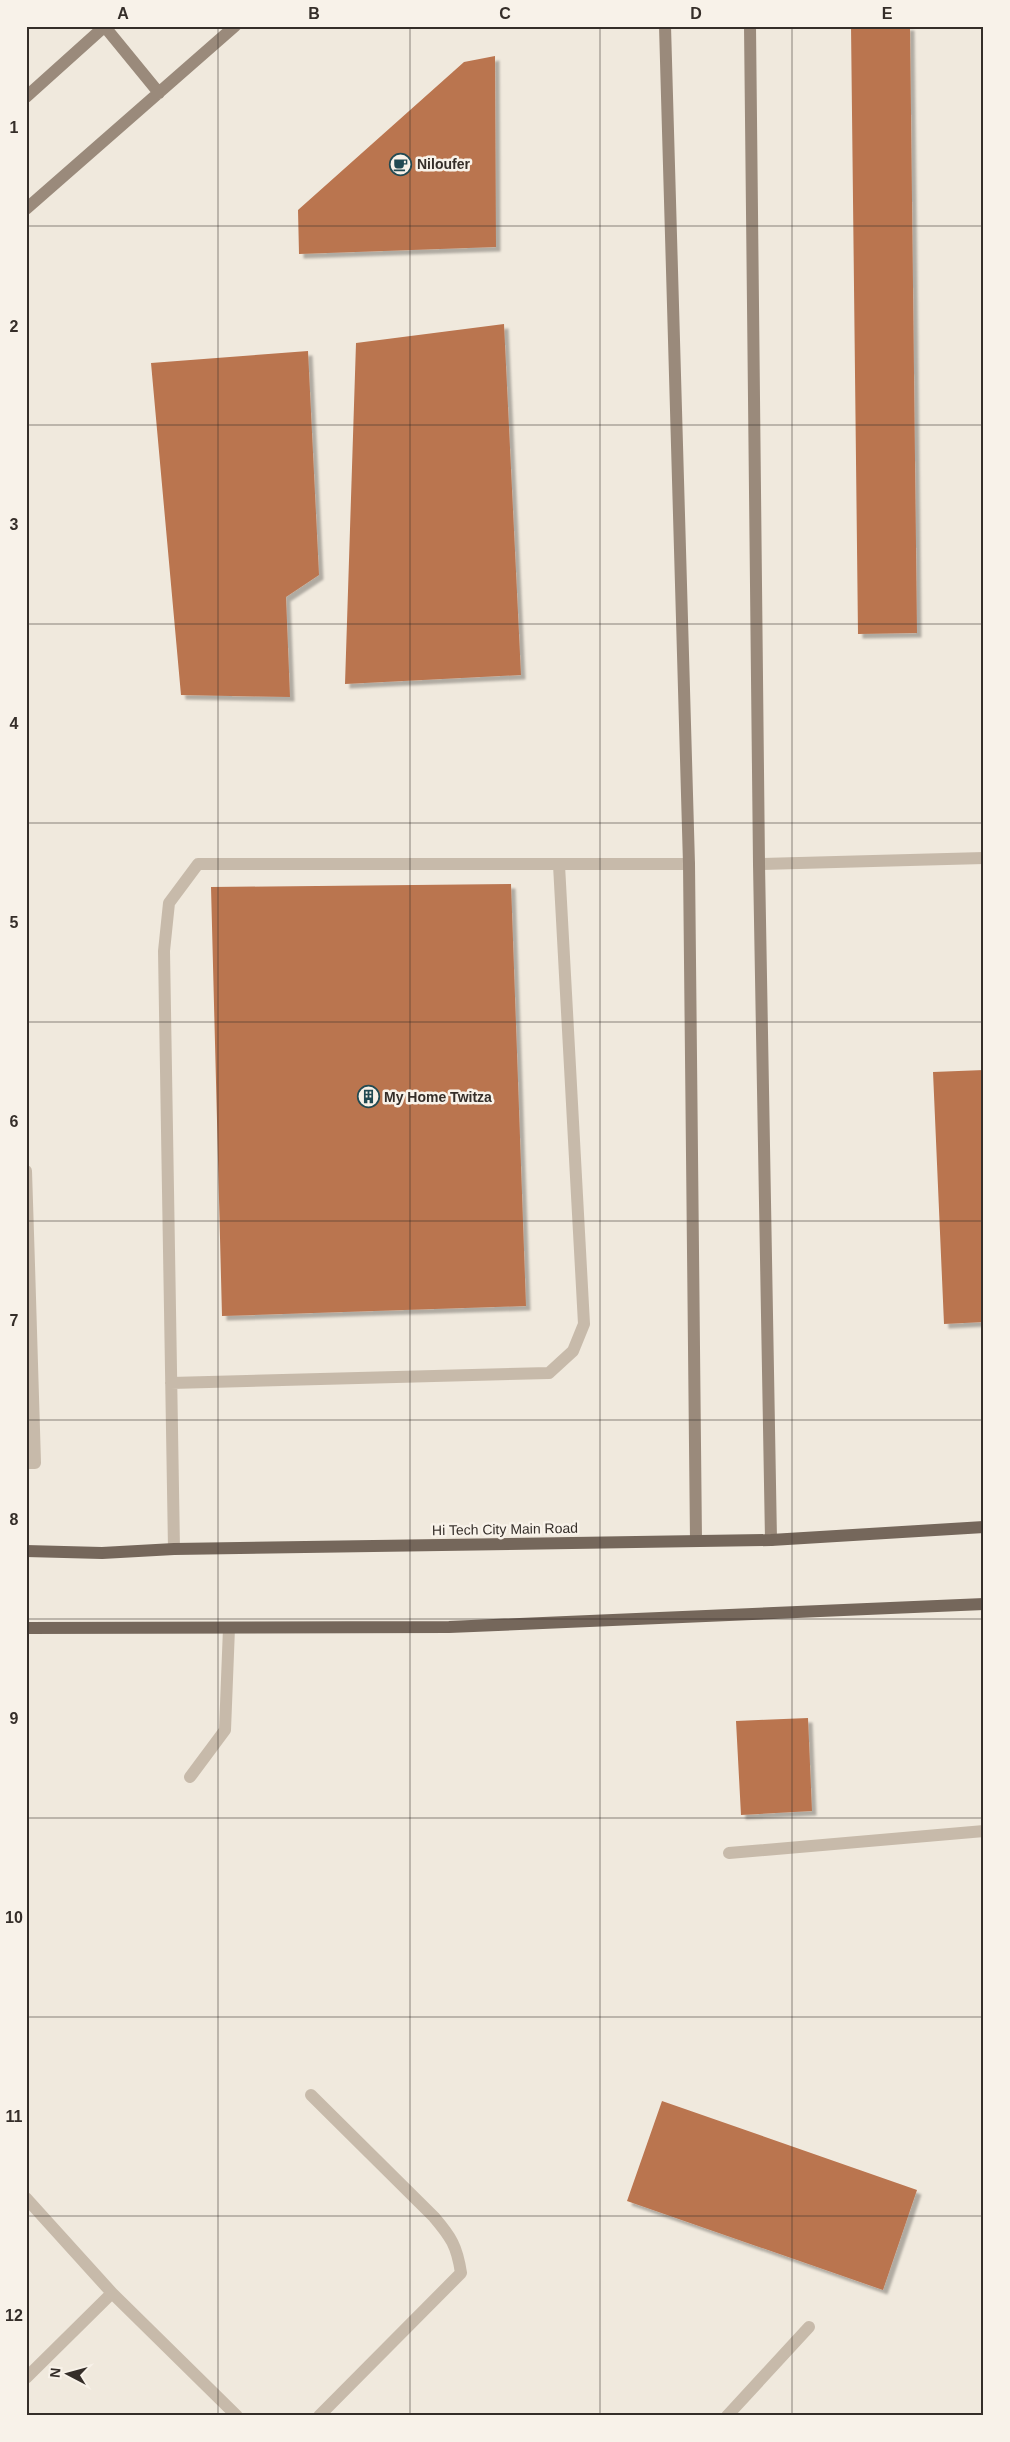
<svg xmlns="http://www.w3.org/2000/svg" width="1010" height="2442" font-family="Arial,sans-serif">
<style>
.building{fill:#ba7550;filter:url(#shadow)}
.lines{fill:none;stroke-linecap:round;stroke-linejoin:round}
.lane{stroke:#c7baaa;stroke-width:12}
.street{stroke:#c7baaa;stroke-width:12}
.secondary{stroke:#9a8a7b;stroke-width:12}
.primary{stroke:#75675b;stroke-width:12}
.grid{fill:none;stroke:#352e29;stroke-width:1;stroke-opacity:0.55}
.labels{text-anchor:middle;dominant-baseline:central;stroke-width:5;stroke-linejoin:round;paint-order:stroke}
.poi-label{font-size:14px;font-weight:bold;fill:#352e29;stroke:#f8f2e9;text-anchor:start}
.street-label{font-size:14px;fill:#352e29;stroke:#f8f2e9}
.neatline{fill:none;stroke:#352e29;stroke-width:2}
.grid-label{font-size:16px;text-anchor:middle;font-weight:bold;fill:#352e29}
</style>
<defs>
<filter id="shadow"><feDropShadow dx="4.5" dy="4.5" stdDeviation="1" flood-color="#0004"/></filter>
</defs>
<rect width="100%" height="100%" fill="#f0e9dd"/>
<path class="building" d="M851,26H910L917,633L858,634Z
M495,56L496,247L299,254L298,210L464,62Z
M504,324L521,675L345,684L356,343Z
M308,351L319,575L286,597L290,697L181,695L151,363Z
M511,884L526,1306L222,1316L211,887Z
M984,1070V1322L944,1324L933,1072Z
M808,1718L812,1811L741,1815L736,1721Z
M662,2101L917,2190L883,2290L627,2201Z"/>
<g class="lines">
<path class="lane" d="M759,864L984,858
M26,1171L29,1265H26
M171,1383L549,1373L573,1351L584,1324L559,865
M26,1463H35L29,1265
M174,1549L164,951L169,903L198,864H689"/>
<path class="street" d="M190,1777L225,1730L229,1628
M729,1853L984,1831
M311,2095L434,2217C451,2237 457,2246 461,2273L319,2416
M26,2198L112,2293L237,2416
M26,2378L112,2293
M727,2416L809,2327"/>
<path class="secondary" d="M665,26L689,864L696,1541
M750,26L759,864L771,1540
M105,27L159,93
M26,97L105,26
M26,209L235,26"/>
<path class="primary" d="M26,1551L102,1553L174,1549L771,1540L984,1527
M26,1628L449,1627L984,1604"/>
</g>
<path class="grid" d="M218,26V2416M410,26V2416M600,26V2416M792,26V2416M26,226H984M26,425H984M26,624H984M26,823H984M26,1022H984M26,1221H984M26,1420H984M26,1619H984M26,1818H984M26,2017H984M26,2216H984"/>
<defs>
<symbol id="cafe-ring" viewBox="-11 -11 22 22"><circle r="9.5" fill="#f8f2e9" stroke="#224a52" stroke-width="1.5"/><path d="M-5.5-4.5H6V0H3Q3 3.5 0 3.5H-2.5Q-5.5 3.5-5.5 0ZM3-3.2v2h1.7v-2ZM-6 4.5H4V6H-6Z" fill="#224a52"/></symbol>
<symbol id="building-ring" viewBox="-11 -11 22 22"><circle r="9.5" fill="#f8f2e9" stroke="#224a52" stroke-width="1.5"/><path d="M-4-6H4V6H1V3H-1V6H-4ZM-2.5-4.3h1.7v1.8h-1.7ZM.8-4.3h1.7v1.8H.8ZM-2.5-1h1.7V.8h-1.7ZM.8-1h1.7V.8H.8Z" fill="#224a52"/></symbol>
</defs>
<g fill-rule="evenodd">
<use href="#cafe-ring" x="388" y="152" width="25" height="25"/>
<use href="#building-ring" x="356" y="1084" width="25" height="25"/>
</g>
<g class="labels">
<g class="poi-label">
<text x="417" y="164">Niloufer</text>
<text x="384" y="1097">My Home Twitza</text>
</g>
<g class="street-label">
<text transform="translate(505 1529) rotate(-1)">Hi Tech City Main Road</text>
</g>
</g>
<rect width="1010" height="2442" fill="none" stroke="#f8f2e9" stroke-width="55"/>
<g transform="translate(68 2374) rotate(276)" stroke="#f8f2e9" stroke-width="4" paint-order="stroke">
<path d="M0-4L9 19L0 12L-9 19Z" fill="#352e29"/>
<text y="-8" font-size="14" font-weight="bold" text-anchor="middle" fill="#352e29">N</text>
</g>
<rect x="28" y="28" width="954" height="2386" class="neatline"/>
<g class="grid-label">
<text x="123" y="19">A</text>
<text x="314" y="19">B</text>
<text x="505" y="19">C</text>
<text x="696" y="19">D</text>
<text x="887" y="19">E</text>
<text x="14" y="133">1</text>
<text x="14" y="332">2</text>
<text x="14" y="530">3</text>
<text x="14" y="729">4</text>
<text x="14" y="928">5</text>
<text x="14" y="1127">6</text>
<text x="14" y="1326">7</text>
<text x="14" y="1525">8</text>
<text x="14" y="1724">9</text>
<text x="14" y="1923">10</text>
<text x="14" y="2122">11</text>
<text x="14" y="2321">12</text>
</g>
</svg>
